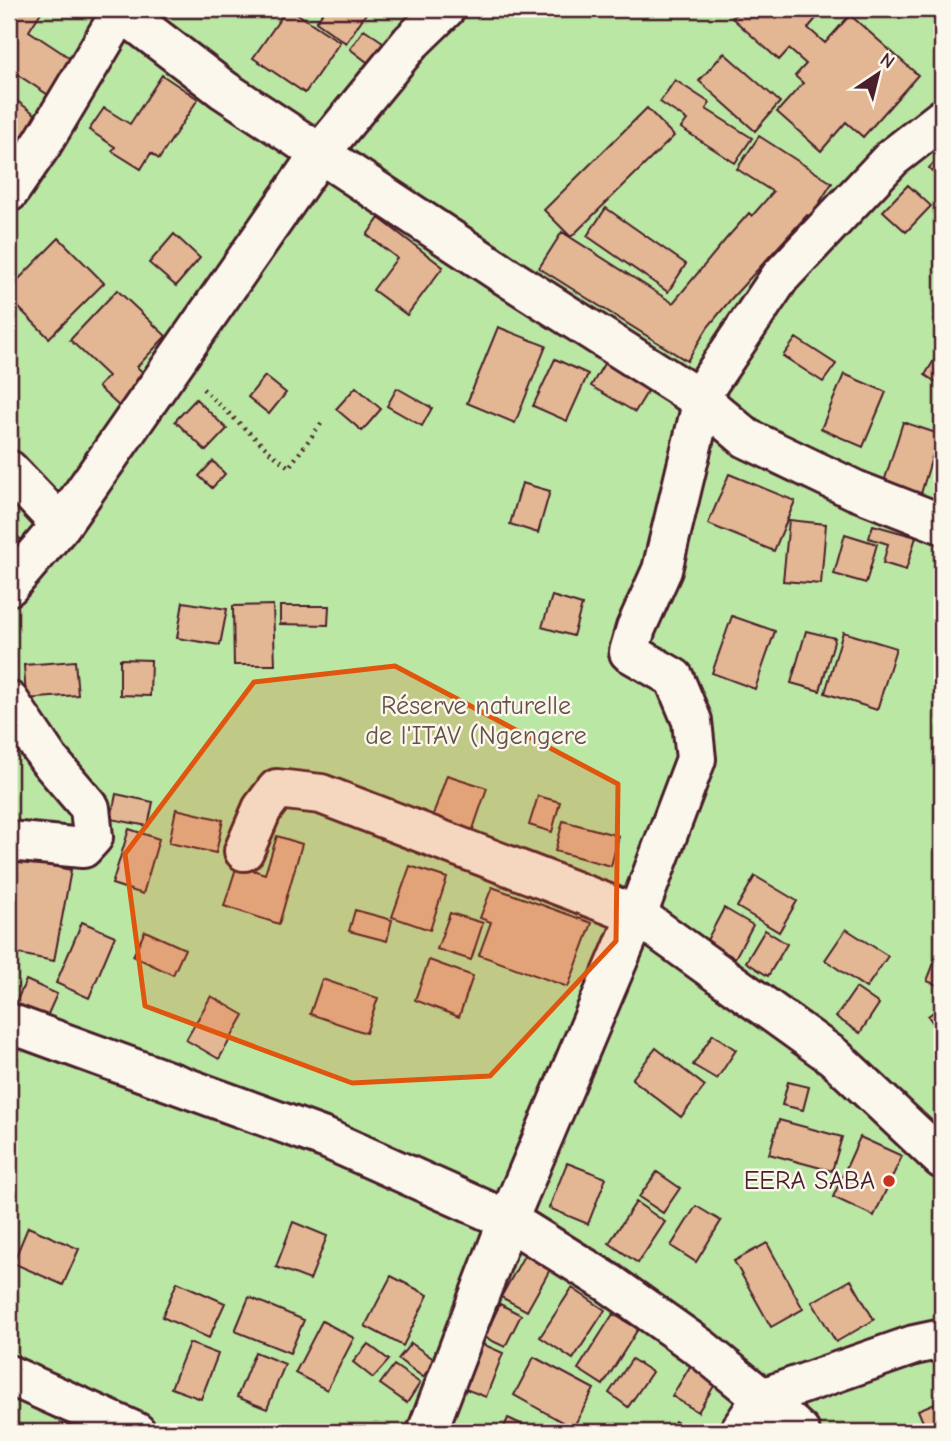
<svg xmlns="http://www.w3.org/2000/svg" width="951" height="1441" font-family="'Comic Neue',sans-serif">
<style>
.green{fill:#bae7a4;stroke:#828368;stroke-width:2}
.building{fill:#e3b793;stroke:#4a1f2b;stroke-width:2}
.lines{fill:none;stroke-linecap:round;stroke-linejoin:round}
.minor-casing{stroke:#4a1f2b;stroke-width:44}
.path{stroke:#4a1f2b;stroke-width:4.5;stroke-dasharray:2 5;stroke-linecap:butt}
.minor{stroke:#fbf7ec;stroke-width:38}
.marked{fill:#e0560e;fill-opacity:0.2;stroke:#e0560e;stroke-width:5;stroke-linejoin:round}
.poi-dot{fill:#c8321e;stroke:#fbf7ec;stroke-width:2.5}
.labels{text-anchor:middle;dominant-baseline:central;stroke-width:5;stroke-linejoin:round;paint-order:stroke}
.park-label{font-size:26px;fill:#665149;stroke:#fbf7ec}
.poi-label{font-size:26px;fill:#4a1f2b;stroke:#fbf7ec;text-anchor:end}
</style>
<rect width="100%" height="100%" fill="#f4e4d1"/>
<filter id="ink" filterUnits="userSpaceOnUse"><feTurbulence type="fractalNoise" baseFrequency=".0143" numOctaves="2"/><feDisplacementMap in="SourceGraphic" scale="14" xChannelSelector="R" yChannelSelector="G"/><feConvolveMatrix kernelMatrix="1 2 1 2 8 2 1 2 1" color-interpolation-filters="sRGB"/></filter>
<g filter="url(#ink)">
<path class="green" d="M9,9H942V1432H9Z"/>
<path class="building" d="M9,9H43L29,31L76,62L53,98L9,69Z
M287,9H290L340,42L305,93L253,58Z
M325,9H369L346,43L316,22Z
M741,9H824L808,28L825,43L850,15L918,75L863,137L846,122L821,151L777,112L803,83L795,76L806,64L789,49L779,60L732,18Z
M364,29L390,47L375,68L350,49Z
M724,53L780,102L755,131L699,81Z
M162,75L198,99L159,159L151,153L141,169L112,151L115,147L89,130L104,108L130,124Z
M675,80L710,103L706,109L752,138L735,163L681,128L687,120L660,102Z
M9,95L43,120L9,166Z
M647,108L674,136L571,237L544,210Z
M759,136L832,183L811,216L807,215L731,299L708,327L687,361L539,268L562,232L673,303L726,239L749,213L752,216L773,192L737,169Z
M942,154V181L929,168Z
M908,185L931,206L906,232L883,211Z
M606,208L686,264L668,292L587,236Z
M379,218L443,267L407,315L373,290L397,258L367,235Z
M174,234L200,258L176,286L149,263Z
M59,238L104,283L49,338L9,298V289Z
M117,290L166,336L137,367L148,377L120,407L98,387L108,376L70,340Z
M498,327L546,346L515,423L467,403Z
M796,338L836,364L823,382L783,356Z
M942,347V386L925,375Z
M555,359L588,374L567,421L533,406Z
M605,362L649,389L635,412L591,386Z
M844,374L886,392L863,447L821,429Z
M265,376L286,393L269,414L248,397Z
M356,387L381,409L362,431L336,409Z
M397,388L432,408L422,426L387,406Z
M196,399L227,429L206,451L175,421Z
M903,422L939,434L920,497L883,485Z
M213,461L225,474L212,488L199,476Z
M729,474L795,501L774,551L708,524Z
M522,483L550,491L538,533L510,524Z
M789,520L826,524L821,584L783,581Z
M873,525L916,537L906,570L883,563L888,544L869,538Z
M9,528L26,545L9,563Z
M845,534L877,544L866,583L834,574Z
M552,596L582,605L573,636L542,627Z
M183,602L227,609L220,645L177,638Z
M273,605L275,665H234L233,606Z
M280,606H329L328,625L280,624Z
M732,616L775,631L755,689L712,673Z
M806,631L835,638L820,691L791,683Z
M843,632L896,648L877,710L825,693Z
M120,659L151,660L150,696L120,695Z
M75,661L78,695L26,699L24,665Z
M447,775L487,788L472,832L432,818Z
M116,794L153,802L148,826L111,819Z
M538,796L560,802L552,832L529,825Z
M176,809L223,820L216,853L169,843Z
M563,821L619,836L611,866L555,851Z
M129,829L159,839L143,894L112,884Z
M277,836L302,844L279,924L224,906L237,865L265,874Z
M9,857L71,870L54,961L9,952Z
M410,866L447,878L430,930L392,917Z
M755,876L797,901L779,932L737,907Z
M492,887L592,923L568,987L479,955L491,922L480,918Z
M724,908L753,925L735,958L706,942Z
M355,910L392,920L387,941L349,931Z
M450,913L483,923L471,960L437,949Z
M82,922L115,936L89,998L56,983Z
M846,929L888,956L866,988L825,960Z
M765,930L787,944L768,976L746,962Z
M145,931L185,949L173,975L133,956Z
M936,958L942,961V987L927,981Z
M429,960L473,976L459,1017L415,1000Z
M322,979L378,998L366,1033L310,1014Z
M26,980L57,994L44,1023L13,1009Z
M856,988L879,1004L860,1033L836,1017Z
M211,996L244,1015L219,1059L186,1040Z
M942,1006V1036L928,1016Z
M713,1034L736,1050L717,1079L693,1065Z
M656,1048L705,1086L681,1117L632,1079Z
M788,1082L809,1087L803,1110L782,1105Z
M779,1120L842,1137L832,1171L769,1154Z
M860,1137L902,1156L874,1216L833,1197Z
M567,1163L606,1178L588,1224L549,1208Z
M657,1172L680,1188L663,1213L639,1197Z
M636,1202L665,1222L638,1263L609,1243Z
M696,1206L721,1221L696,1262L671,1246Z
M293,1222L327,1236L310,1280L276,1267Z
M28,1227L79,1249L63,1285L13,1263Z
M767,1243L803,1309L771,1327L734,1261Z
M526,1252L552,1266L527,1311L501,1297Z
M391,1276L428,1295L403,1346L365,1326Z
M851,1280L874,1320L836,1342L812,1302Z
M177,1282L225,1303L209,1338L162,1317Z
M572,1288L605,1310L573,1359L540,1337Z
M249,1297L304,1320L290,1353L235,1331Z
M500,1304L521,1315L505,1347L484,1337Z
M613,1314L638,1329L603,1385L578,1369Z
M322,1321L354,1338L327,1390L295,1373Z
M478,1342L503,1353L486,1397L460,1387Z
M189,1343L218,1354L201,1399L171,1388Z
M411,1343L435,1360L423,1377L398,1359Z
M368,1344L389,1360L373,1378L353,1362Z
M255,1352L285,1364L267,1409L237,1397Z
M534,1357L594,1389L573,1428L514,1395Z
M632,1359L652,1372L628,1407L609,1393Z
M394,1365L420,1383L407,1403L380,1384Z
M691,1365L717,1381L698,1412L672,1396Z
M942,1400V1432H927L918,1410Z
M508,1418L538,1432H502Z
M675,1421L692,1432H667Z"/>
<g class="lines">
<defs>
<path id="minor" d="M118,9L224,90L506,276L704,402L746,438L855,490L942,524
M9,192L42,144L121,12
M9,470L61,525
M9,586L61,525L321,152L411,42L445,9
M9,701L49,760L90,808L93,837L83,848L9,841
M244,851L262,809L277,789L321,794L637,915L833,1056L942,1159
M9,1023L327,1139L508,1220L609,1283L702,1349L762,1398L800,1432
M9,1375L136,1432
M427,1432L508,1220L637,915L696,759L692,721L674,678L629,652L636,628L662,570L706,387L780,277L892,158L942,119
M739,1432L762,1398L914,1345L942,1339"/>
</defs>
<use href="#minor" class="minor-casing"/>
<path class="path" d="M203,389L271,453L289,467L323,421"/>
<use href="#minor" class="minor"/>
</g>
</g>
<path class="marked" d="M395,666L618,784L616,941L490,1076L352,1083L145,1006L125,854L254,682Z"/>
<circle class="poi-dot" cx="889" cy="1181" r="7"/>
<g class="labels">
<g class="park-label">
<text x="476" y="706">Réserve naturelle<tspan x="476" dy="30">de l'ITAV (Ngengere</tspan></text>
</g>
<g class="poi-label">
<text x="875" y="1181">EERA SABA</text>
</g>
</g>
<rect width="951" height="1441" fill="none" stroke="#fbf7ec" stroke-width="35"/>
<rect x="18" y="18" width="916" height="1406" fill="none" stroke="#4a1f2b" stroke-width="2.5" filter="url(#ink)"/>
<g transform="translate(878 74) rotate(35)" stroke="#fbf7ec" stroke-width="5" paint-order="stroke">
<path d="M0-5L12 26L0 18L-12 26Z" fill="#4a1f2b"/>
<text y="-10" font-size="19" font-weight="bold" text-anchor="middle" fill="#4a1f2b">N</text>
</g>
</svg>
